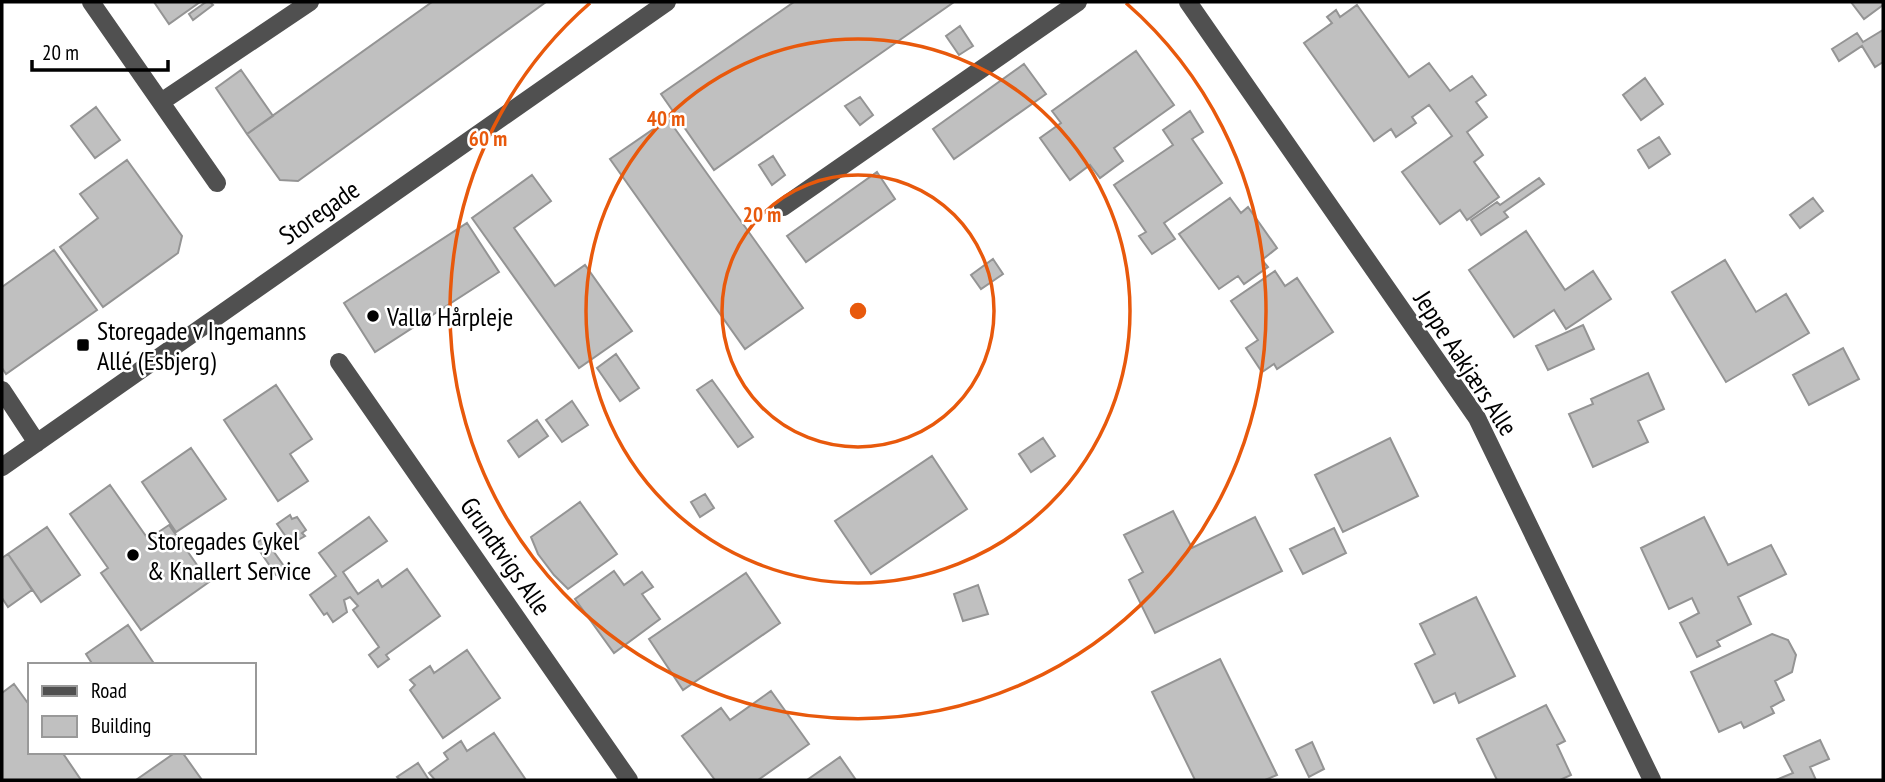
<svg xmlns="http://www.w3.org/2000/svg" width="1885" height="782" font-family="'PT Sans Narrow',sans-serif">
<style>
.building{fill:#c0c0c0;stroke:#949494;stroke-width:2}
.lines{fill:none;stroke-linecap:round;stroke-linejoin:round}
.minor{stroke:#505050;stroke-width:18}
.ring{fill:none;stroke:#e8590c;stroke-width:3.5}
.poi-dot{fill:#000;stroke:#fff;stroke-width:2.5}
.labels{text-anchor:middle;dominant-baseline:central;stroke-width:5;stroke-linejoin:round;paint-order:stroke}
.street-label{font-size:26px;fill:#000;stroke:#fff}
.poi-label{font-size:26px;fill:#000;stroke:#fff;text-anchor:start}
.centre{fill:#e8590c;stroke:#fff;stroke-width:3.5}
.ring-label{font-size:21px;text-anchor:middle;font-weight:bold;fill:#e8590c;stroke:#fff;stroke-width:5;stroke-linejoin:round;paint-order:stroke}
</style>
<rect width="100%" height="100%" fill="#fff"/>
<path class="building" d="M154,2H200L169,24Z
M206,2H210L213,5L193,20L189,14Z
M432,2H546L298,181L280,180L247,134Z
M794,2H954L714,170L661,94Z
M1851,2H1883V5L1864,19Z
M1357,5L1409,77L1429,63L1450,91L1472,76L1486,95L1476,102L1487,117L1467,132L1483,155L1474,162L1499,197L1467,220L1460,210L1440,224L1402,172L1452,136L1429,105L1412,117L1416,123L1396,137L1391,129L1374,141L1304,43L1332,23L1327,17L1336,10L1340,17Z
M960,26L973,46L959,55L946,36Z
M1883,30V62L1875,67L1862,46L1839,61L1832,49L1857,33L1863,42Z
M1136,51L1174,105L1114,148L1123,161L1100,178L1090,165L1070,180L1040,138L1061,123L1052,111Z
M1024,64L1046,94L954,159L933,129Z
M241,70L273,116L247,134L216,88Z
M1645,78L1663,104L1641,120L1623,95Z
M860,97L873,115L860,125L845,106Z
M96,107L120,140L95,158L71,126Z
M1190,111L1203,132L1192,139L1222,183L1164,223L1175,239L1152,254L1139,236L1146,232L1114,185L1173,145L1163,130Z
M668,119L803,308L745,349L610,159Z
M1659,137L1670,154L1649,168L1638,150Z
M773,156L785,175L772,185L759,165Z
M127,160L182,236L178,253L103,307L60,247L98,218L80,194Z
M877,172L895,199L806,262L787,236Z
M532,175L551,201L514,228L555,286L585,265L632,331L579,368L472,218Z
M1539,178L1544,184L1504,212L1508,217L1481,235L1471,220L1497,202L1500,205Z
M1230,198L1241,213L1248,207L1277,248L1262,260L1268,267L1244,284L1238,276L1219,289L1179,234Z
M1813,198L1823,211L1800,228L1790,215Z
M467,223L499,272L375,352L344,303Z
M1526,231L1565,290L1593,271L1611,299L1566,329L1554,310L1514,337L1469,270Z
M54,250L97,310L6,374L2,368V287Z
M993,259L1003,274L981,289L971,275Z
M1725,260L1756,312L1786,294L1809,333L1726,382L1672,292Z
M1275,271L1285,286L1297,278L1333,332L1277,369L1274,364L1262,372L1246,348L1258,340L1231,301Z
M1583,325L1594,349L1548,370L1536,346Z
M1843,348L1859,379L1809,405L1793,375Z
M616,354L639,388L620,401L597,368Z
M1648,373L1664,409L1638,421L1648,442L1593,467L1569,414L1593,404L1591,399Z
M712,380L753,437L738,447L697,390Z
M276,385L312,439L290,454L308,481L278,501L224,420Z
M572,401L588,425L562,442L546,420Z
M537,420L548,436L519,457L508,441Z
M1043,438L1055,456L1031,472L1019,454Z
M1390,438L1418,496L1343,532L1315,475Z
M191,448L226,499L176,532L142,482Z
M932,456L967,509L871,574L835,521Z
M110,485L148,539L169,525L209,582L141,630L101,573L108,568L70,514Z
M705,494L714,508L700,517L691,502Z
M580,502L617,554L568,589L554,575L538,554L531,537Z
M1173,511L1192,548L1255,517L1282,571L1155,633L1129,580L1143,572L1124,535Z
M290,515L292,519L297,517L306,530L302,533L305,536L291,544L277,524Z
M369,517L387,541L343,572L358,594L378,580L382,587L407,569L440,616L386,655L389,659L378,667L369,655L379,647L353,610L358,606L350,597L344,600L347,612L333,622L327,613L324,615L310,595L336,576L319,553Z
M1704,517L1728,565L1771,545L1786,574L1738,597L1751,624L1717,641L1720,646L1697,657L1680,623L1699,613L1692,598L1669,609L1641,548Z
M47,527L80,575L41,602L8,554Z
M1334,528L1346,553L1303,574L1290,549Z
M264,538L286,569L276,575L255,544Z
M8,554L32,590L8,607L2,598V558Z
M614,571L624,585L642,572L653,587L642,594L660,619L614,653L575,599Z
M746,573L780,623L683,690L649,639Z
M978,585L988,614L963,621L954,594Z
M1476,597L1515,676L1459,703L1455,693L1434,703L1415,664L1435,654L1420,624Z
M128,625L155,665H93L86,654Z
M1772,634L1788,640L1796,655L1792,672L1775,681L1784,700L1771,707L1774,713L1744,728L1741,722L1719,732L1691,672Z
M467,650L500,698L443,738L410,690L415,685L410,680L430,666L434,673Z
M1220,659L1277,775L1265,780H1195L1152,692Z
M14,684L30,706V752H62L81,780H2V693Z
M771,691L809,744L758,780H715L682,736L721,708L730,720Z
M1546,705L1565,741L1557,745L1571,775L1560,780H1497L1477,739Z
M494,733L526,780H435L429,773L448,759L444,753L461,741L467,751Z
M1820,740L1829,759L1810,767L1816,780H1776L1793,773L1784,756Z
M1312,742L1324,769L1309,777L1296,750Z
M176,752H182L202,780H136Z
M840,757L856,780H807Z
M418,763L429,780H400L397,777Z"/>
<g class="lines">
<path class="minor" d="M91,2L217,183
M1188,2L1477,418L1652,780
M161,102L310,2
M783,207L1078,2
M339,362L629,780
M2,390L37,443
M2,467L667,2"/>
</g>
<g class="ring">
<circle cx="858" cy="311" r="136"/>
<circle cx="858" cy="311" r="272"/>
<path d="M1126 3A408 408 0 1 1 590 3"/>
</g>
<g class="poi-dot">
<circle cx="373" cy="316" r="7"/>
<rect x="76" y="338" width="14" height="14" rx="3.5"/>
<circle cx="133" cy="555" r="7"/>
</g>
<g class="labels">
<g class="street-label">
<text transform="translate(319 212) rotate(-35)">Storegade</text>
<text transform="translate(1466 363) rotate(57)">Jeppe Aakjærs Alle</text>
<text transform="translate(506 556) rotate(55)">Grundtvigs Alle</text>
</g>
<g class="poi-label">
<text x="387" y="316">Vallø Hårpleje</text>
<text x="97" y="330">Storegade v Ingemanns<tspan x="97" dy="30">Allé (Esbjerg)</tspan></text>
<text x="147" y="540">Storegades Cykel<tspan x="147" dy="30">&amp; Knallert Service</tspan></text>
</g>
</g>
<circle cx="858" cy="311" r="10" class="centre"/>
<g class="ring-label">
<text x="666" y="126">40 m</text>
<text x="488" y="146">60 m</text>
<text x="762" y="222">20 m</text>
</g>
<rect width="1885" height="782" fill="none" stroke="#000000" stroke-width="7"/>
<rect x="28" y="663" width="228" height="91" fill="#ffffff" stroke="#999999" stroke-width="2"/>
<rect x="42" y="686" width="35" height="10" fill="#505050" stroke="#999999" stroke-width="2"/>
<text x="91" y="698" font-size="21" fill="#000000">Road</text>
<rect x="42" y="716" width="35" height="21" fill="#c0c0c0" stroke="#999999" stroke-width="2"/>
<text x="91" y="733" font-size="21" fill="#000000">Building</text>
<path d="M32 60v10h136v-10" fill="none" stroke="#000000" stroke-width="3.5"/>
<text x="42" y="60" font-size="21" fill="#000000" stroke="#ffffff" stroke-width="5" paint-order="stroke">20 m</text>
</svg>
